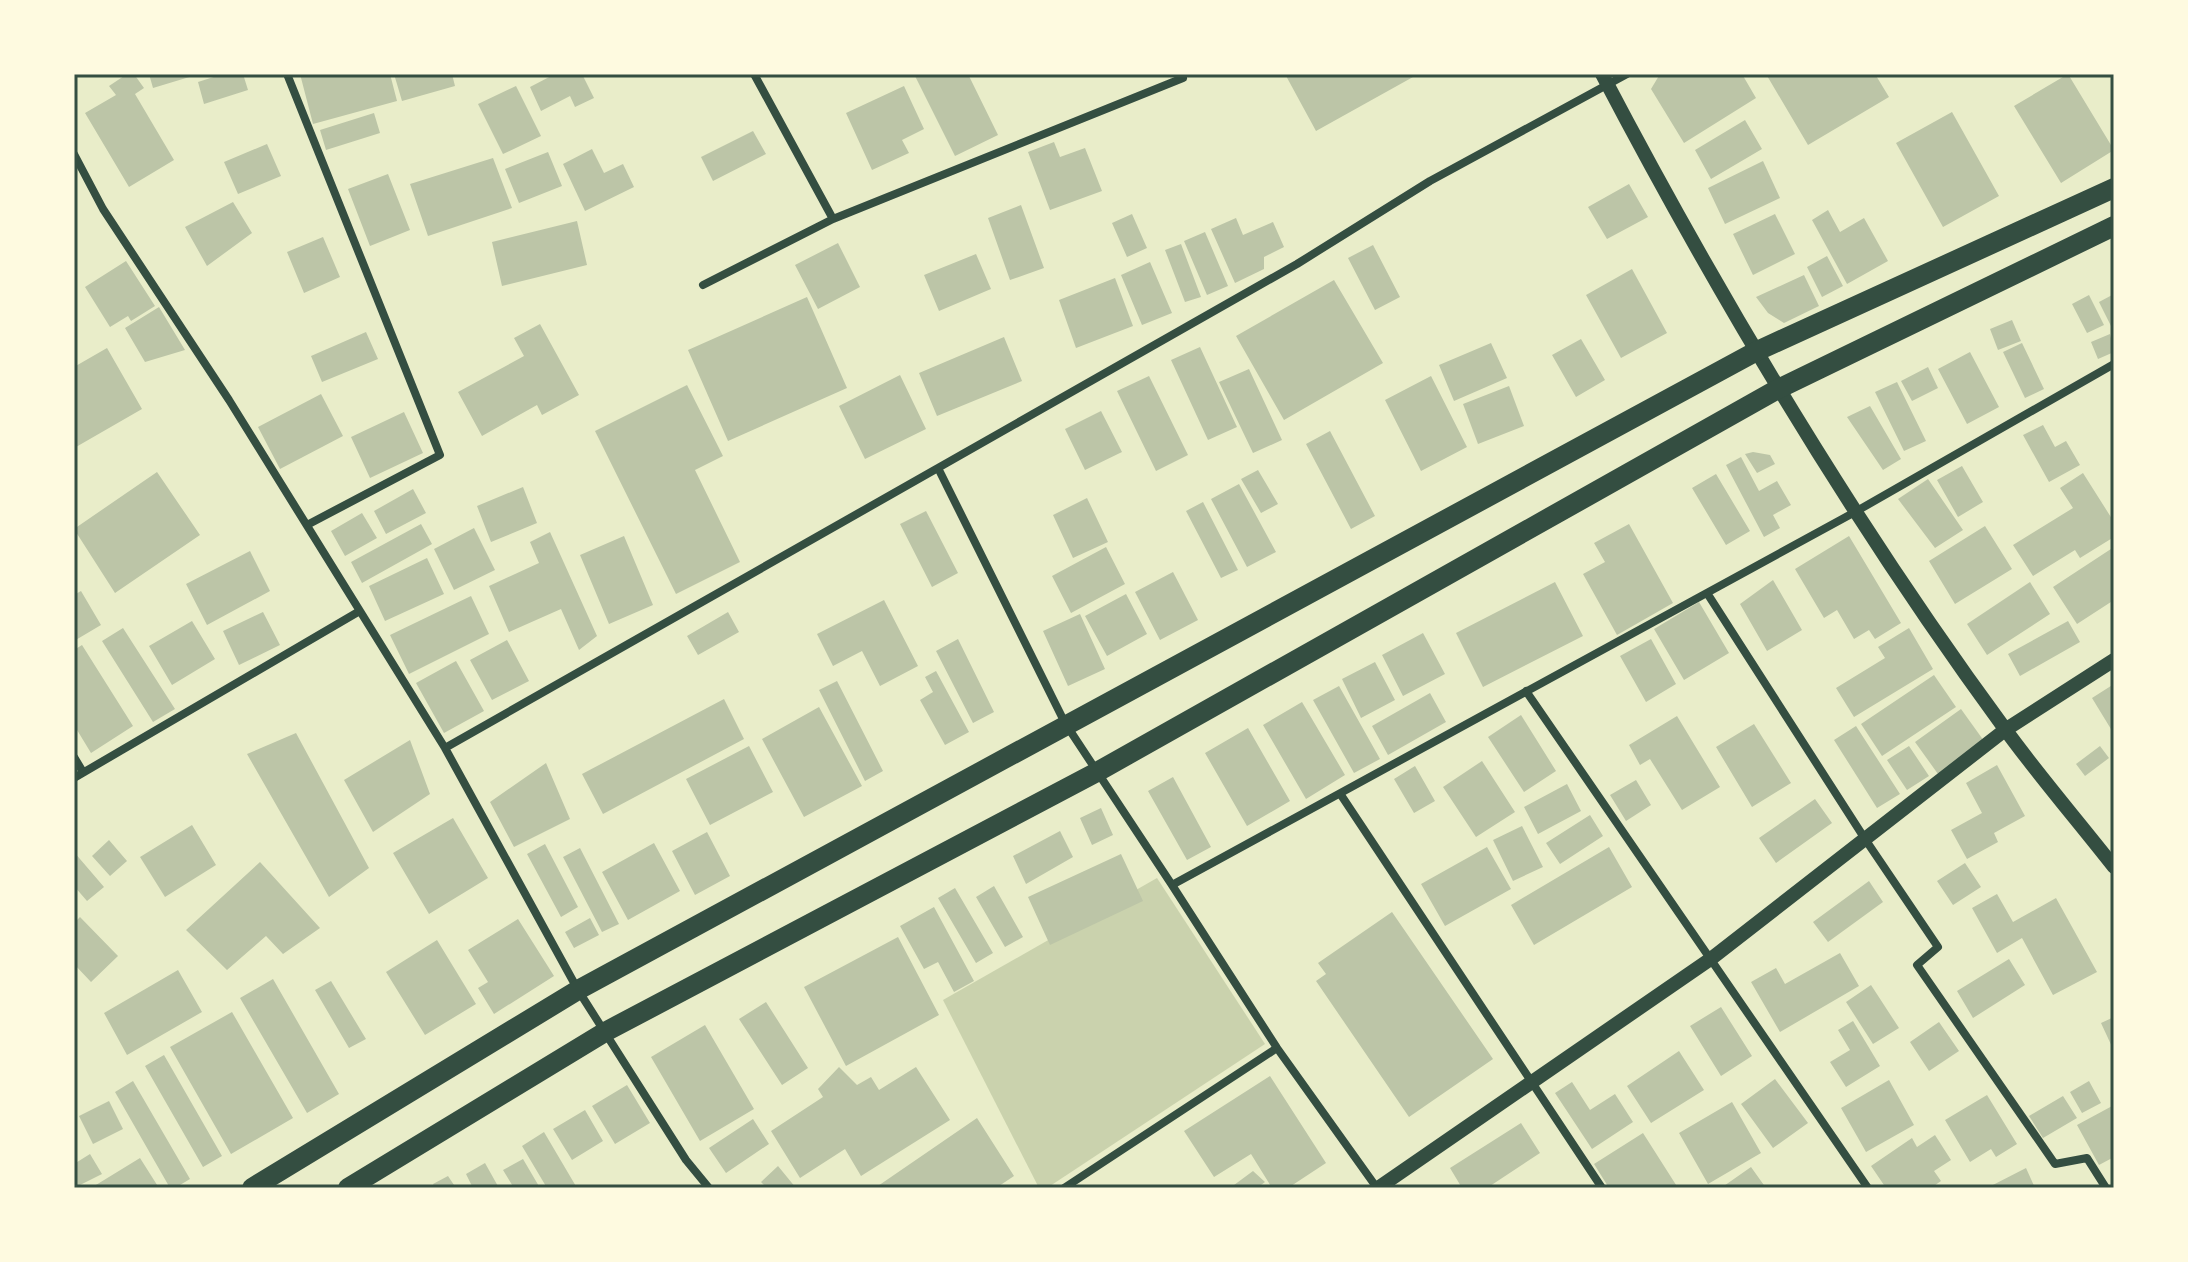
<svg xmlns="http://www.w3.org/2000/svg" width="2188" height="1262" font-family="'Work Sans',sans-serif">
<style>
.green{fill:#cad2ad}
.building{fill:#bcc5a7}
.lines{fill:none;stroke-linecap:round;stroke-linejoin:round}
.minor{stroke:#344e41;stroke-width:8}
.tertiary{stroke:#344e41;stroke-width:14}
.primary{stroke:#344e41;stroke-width:20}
.neatline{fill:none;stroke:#344e41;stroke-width:3}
</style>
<rect width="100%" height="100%" fill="#e9edc9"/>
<path class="green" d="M1157,878L1265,1044L1047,1188H1039L943,1000Z"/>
<path class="building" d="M127,74H134L144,88L135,94L174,160L129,187L85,113L116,95L109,86Z
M149,74H196V75L153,88Z
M223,74H243L248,90L204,104L198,82Z
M300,74H390L397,101L313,124Z
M394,74H452L455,86L402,101Z
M555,74H582L594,98L575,107L570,96L541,111L530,87Z
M914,74H968L998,135L955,156Z
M1285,74H1411L1413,77L1316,131Z
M1660,74H1742L1756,98L1684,143L1651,89Z
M1766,74H1875L1889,97L1808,145Z
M2068,74L2114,150L2061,183L2014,106Z
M516,86L541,136L503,154L478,104Z
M904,86L924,129L902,140L909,153L872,170L846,113Z
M1952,112L1999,196L1943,227L1896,143Z
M374,113L380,133L326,150L320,130Z
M1745,120L1762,149L1711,179L1695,150Z
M753,131L766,154L713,181L701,157Z
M1054,142L1060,157L1085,148L1102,191L1050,210L1028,152Z
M267,144L281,176L238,194L224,162Z
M592,149L604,173L623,164L634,187L585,211L563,164Z
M548,152L562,186L519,203L505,169Z
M493,158L512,208L428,236L410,184Z
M1763,161L1780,198L1725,224L1708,188Z
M388,174L410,230L370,246L348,189Z
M1629,184L1648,217L1607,239L1588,207Z
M233,202L252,233L207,266L185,227Z
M1021,205L1044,268L1010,280L988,218Z
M1828,210L1840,232L1864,218L1888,261L1847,284L1812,220Z
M1132,214L1147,248L1127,257L1112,223Z
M1775,214L1795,254L1753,275L1733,234Z
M1236,218L1243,235L1273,222L1284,247L1264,257V269L1235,283L1211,229Z
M577,221L587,265L502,286L492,242Z
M1205,232L1228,286L1207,295L1184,241Z
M323,237L340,277L304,293L287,252Z
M838,243L860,287L818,309L795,265Z
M1181,244L1201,297L1185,302L1165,250Z
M1373,245L1400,297L1375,310L1348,258Z
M976,254L991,289L939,311L924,275Z
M1827,256L1843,286L1822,297L1807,267Z
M126,261L155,306L131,321L128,316L110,327L85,287Z
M1150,262L1172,313L1142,325L1121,275Z
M1632,269L1667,333L1621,358L1586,295Z
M1804,275L1819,306L1784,323L1768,313L1756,297Z
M1115,278L1133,326L1076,348L1059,300Z
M1334,280L1383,363L1284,420L1236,336Z
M2114,294V332L2099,302Z
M2089,295L2104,325L2087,333L2072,304Z
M807,297L847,388L728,441L688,350Z
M159,307L185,350L145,362L125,328Z
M2012,320L2021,341L1998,350L1990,329Z
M540,324L579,395L542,415L537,405L482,436L458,392L524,356L514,338Z
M366,332L378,359L322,382L311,356Z
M2110,334L2114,352L2098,359L2091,342Z
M1004,337L1022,381L937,416L919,373Z
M1581,339L1605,380L1576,397L1552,355Z
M1491,343L1507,378L1454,401L1439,365Z
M2022,343L2044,389L2025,398L2003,352Z
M1200,347L1237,427L1208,440L1171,360Z
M107,348L142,409L76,447L74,367Z
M1970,352L1999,407L1967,424L1938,369Z
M1928,367L1938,388L1912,401L1901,381Z
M1249,369L1282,440L1253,453L1219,382Z
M900,375L926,429L865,459L839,406Z
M1149,376L1188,455L1156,471L1117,391Z
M1431,376L1467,447L1421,471L1385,400Z
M1897,382L1926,441L1904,451L1875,392Z
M687,385L723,456L695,470L740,562L676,594L595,431Z
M1509,386L1524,426L1478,444L1463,404Z
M321,394L343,436L280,469L258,427Z
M1870,406L1901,459L1883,470L1847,417Z
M1101,411L1122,452L1085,470L1065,429Z
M404,412L423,453L370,478L351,437Z
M2043,425L2055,447L2066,441L2080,465L2049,482L2023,435Z
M1330,431L1375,516L1351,529L1306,444Z
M1753,452L1770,455L1775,464L1757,473L1745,454Z
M1741,457L1759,491L1777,481L1791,505L1773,515L1780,528L1764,537L1726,465Z
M1962,466L1983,502L1958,517L1937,480Z
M1258,470L1278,504L1261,513L1241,479Z
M157,472L200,535L115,593L74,529Z
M2083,473L2114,522V537L2080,558L2075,550L2033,576L2013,545L2073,508L2060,488Z
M1716,474L1750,531L1726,545L1692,488Z
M1928,479L1963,530L1935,548L1898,499Z
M1239,484L1276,552L1247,567L1211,499Z
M523,487L537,523L491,542L477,506Z
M413,489L426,513L386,534L374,511Z
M1087,498L1108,542L1073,558L1053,515Z
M1203,502L1238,570L1221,578L1186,511Z
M926,511L958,573L932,587L900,524Z
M362,513L377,538L345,556L331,531Z
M421,524L432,544L362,583L351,562Z
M1629,524L1673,603L1617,635L1583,574L1605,562L1594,543Z
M1985,526L2012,569L1955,604L1929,561Z
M474,528L495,570L454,590L434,549Z
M550,532L597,636L579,650L561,609L509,632L489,586L539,563L530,542Z
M624,536L653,605L609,624L580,555Z
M1849,536L1901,623L1875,639L1869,630L1854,639L1837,610L1824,618L1795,569Z
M1106,547L1125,584L1071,613L1052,576Z
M2114,547V600L2077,624L2053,587Z
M250,551L270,591L207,625L186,584Z
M427,558L444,594L385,621L369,586Z
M1173,572L1198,620L1160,640L1135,592Z
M1773,580L1802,630L1767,651L1740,604Z
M1555,582L1583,636L1483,687L1456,633Z
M2030,582L2050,614L1987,655L1967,624Z
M81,591L101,625L74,641V595Z
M1126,594L1147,634L1107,656L1085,616Z
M471,596L489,634L409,674L390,635Z
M884,600L918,666L880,686L862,651L833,666L817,634Z
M1699,602L1729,653L1684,680L1654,629Z
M263,612L280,645L239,665L223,631Z
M728,612L739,632L698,655L687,636Z
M1080,614L1105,669L1068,686L1043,631Z
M192,621L215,659L172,685L149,646Z
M2068,621L2080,642L2020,676L2008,654Z
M123,628L175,709L153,722L102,641Z
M1909,628L1933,669L1854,717L1836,688L1885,658L1878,647Z
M1423,633L1445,674L1403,696L1382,655Z
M958,639L994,712L973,723L936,651Z
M1651,639L1676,684L1646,702L1620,656Z
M507,640L529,681L492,700L470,660Z
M82,645L133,726L91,753L74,725V650Z
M456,661L484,711L444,733L416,683Z
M1375,662L1395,700L1361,718L1342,679Z
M936,671L969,732L945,745L920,700L933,692L925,677Z
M1934,675L1956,707L1882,756L1861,724Z
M837,681L883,771L865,781L819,690Z
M2114,684V734L2092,698Z
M1339,686L1380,759L1354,773L1313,700Z
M1430,693L1446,722L1388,755L1372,726Z
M724,699L744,739L603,814L582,774Z
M1302,702L1345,775L1306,799L1263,725Z
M819,707L862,786L804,817L762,739Z
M1961,709L1984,741L1938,774L1915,742Z
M1521,715L1556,771L1524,792L1488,737Z
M1677,716L1720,787L1682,810L1650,759L1640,765L1629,745Z
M1754,724L1791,783L1752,807L1716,747Z
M1856,726L1900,794L1877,808L1834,740Z
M1248,728L1290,801L1247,826L1205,753Z
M296,733L369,868L329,897L247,754Z
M410,740L430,794L373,832L344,780Z
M749,746L773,792L710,825L686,779Z
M1909,746L1929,776L1907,790L1887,760Z
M2100,746L2109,758L2085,776L2076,764Z
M1482,761L1515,812L1476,837L1443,787Z
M546,763L570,819L514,847L490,802Z
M1997,765L2025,816L1994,833L1998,842L1967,859L1951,830L1982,813L1966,783Z
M1415,766L1435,801L1414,813L1394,779Z
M1173,777L1211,847L1187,860L1148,791Z
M1636,780L1651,805L1626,821L1610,795Z
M1567,784L1581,811L1538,834L1524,807Z
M1815,799L1832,823L1776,863L1759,838Z
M1101,808L1113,835L1092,845L1080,818Z
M1590,815L1603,836L1560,864L1546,843Z
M453,818L488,878L429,914L393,853Z
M192,825L216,865L165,897L140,857Z
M1522,826L1543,867L1513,881L1493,840Z
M1060,831L1073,857L1026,884L1013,856Z
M707,832L730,876L695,895L672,851Z
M109,840L127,861L110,876L92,856Z
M654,843L680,891L628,920L602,872Z
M545,844L578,907L561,917L527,854Z
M1487,847L1511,889L1445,926L1421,884Z
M1609,847L1632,887L1534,945L1511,905Z
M580,848L619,924L602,932L563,857Z
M74,852L104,887L87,901L74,886Z
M1121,854L1143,901L1050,945L1028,897Z
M260,862L320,928L283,954L266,936L227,970L186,930Z
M1965,863L1981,887L1953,905L1937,881Z
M1869,881L1883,902L1828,942L1813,922Z
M994,886L1023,937L1005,947L976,897Z
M955,888L993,953L976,963L938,898Z
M1997,894L2013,922L2056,898L2097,972L2053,995L2022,938L1997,953L1972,908Z
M934,907L974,981L954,992L938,962L924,969L900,926Z
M1392,912L1493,1059L1409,1117L1316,981L1326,974L1318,963Z
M80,917L118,956L91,982L74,964V923Z
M590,918L599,935L574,948L565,932Z
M518,919L554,976L494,1014L478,988L488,982L468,950Z
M898,937L939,1015L846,1066L804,987Z
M437,940L476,1004L425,1035L386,972Z
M1840,953L1859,986L1780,1032L1751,982L1776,968L1785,984Z
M2009,959L2025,985L1973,1018L1957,991Z
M178,970L202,1012L127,1055L104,1013Z
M273,979L339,1094L307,1113L240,998Z
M331,981L366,1039L349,1048L315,990Z
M1871,985L1899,1028L1873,1044L1846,1002Z
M766,1002L808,1068L782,1085L739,1019Z
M1721,1007L1752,1056L1721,1076L1690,1026Z
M232,1012L293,1118L231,1154L170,1047Z
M2114,1017V1051L2101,1023Z
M1853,1021L1880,1066L1846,1087L1830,1062L1850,1050L1838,1030Z
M1939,1022L1959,1051L1929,1071L1910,1042Z
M705,1025L754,1109L700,1141L651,1057Z
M1679,1051L1704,1090L1651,1123L1627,1086Z
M164,1055L222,1156L203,1167L145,1066Z
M839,1067L857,1085L871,1077L879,1090L916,1067L950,1120L861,1176L845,1149L800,1178L771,1131L823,1097L818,1089Z
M1270,1076L1326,1163L1288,1188H1272L1251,1154L1214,1177L1184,1131Z
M1775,1079L1808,1123L1773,1148L1741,1104Z
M1889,1080L1914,1125L1866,1152L1841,1108Z
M133,1081L190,1179L175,1188H170L115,1092Z
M2089,1081L2101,1103L2082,1113L2070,1092Z
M1572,1082L1590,1110L1615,1094L1633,1122L1592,1149L1555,1093Z
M627,1085L650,1123L615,1144L592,1106Z
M1987,1095L2017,1144L1996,1157L1991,1149L1970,1162L1945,1120Z
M2063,1096L2077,1118L2043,1138L2029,1116Z
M109,1101L123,1129L93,1144L79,1116Z
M1732,1102L1761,1153L1708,1184L1679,1133Z
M2114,1105V1157L2099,1165L2077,1125Z
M585,1110L603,1141L572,1160L553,1129Z
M977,1118L1014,1176L996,1188H875Z
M753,1119L769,1144L726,1173L709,1148Z
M1521,1123L1540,1153L1487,1188H1462L1450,1168Z
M544,1132L577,1188H547L522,1146Z
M1643,1133L1678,1188H1609L1594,1164Z
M1935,1135L1951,1160L1934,1171L1941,1181L1931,1188H1886L1871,1166L1912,1138L1917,1147Z
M90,1154L102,1174L74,1188V1164Z
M140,1158L159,1188H91Z
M523,1159L540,1188H514L503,1170Z
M485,1163L499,1188H473L466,1174Z
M778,1166L796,1188H767L761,1182Z
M1751,1167L1766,1188H1721Z
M2026,1168L2035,1188H1987Z
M1253,1171L1265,1182L1257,1188H1230Z
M448,1176L456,1188H435L433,1184Z"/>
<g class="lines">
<path class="minor" d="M287,74L440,455L307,525
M754,74L833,219
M74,154L103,209L229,400L445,748L578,990L686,1160L709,1188
M703,285L833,219L1183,78L1181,74
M938,468L1065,723L1172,885
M1707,593L1865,839L1938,947L1917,965L2055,1164L2087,1158L2106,1188
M1526,691L1868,1188
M445,748L1297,264L1430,181L1627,74
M74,757L83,772
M74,778L358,612
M1341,795L1602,1188
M1064,1188L1277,1048
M1377,1188L1277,1048L1172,885L1855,512L2114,364"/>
<path class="tertiary" d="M1602,74C1721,301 1853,522 2005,729C2039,776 2078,821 2114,867
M1378,1188L1712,958L2005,730L2114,660"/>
<path class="primary" d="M252,1188L578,990L1755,352L2114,188
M348,1188L605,1032L1097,772L1778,389L2114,226"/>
</g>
<rect width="2188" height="1262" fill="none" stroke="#fefae0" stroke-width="152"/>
<rect x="76" y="76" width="2036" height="1110" class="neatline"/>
</svg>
